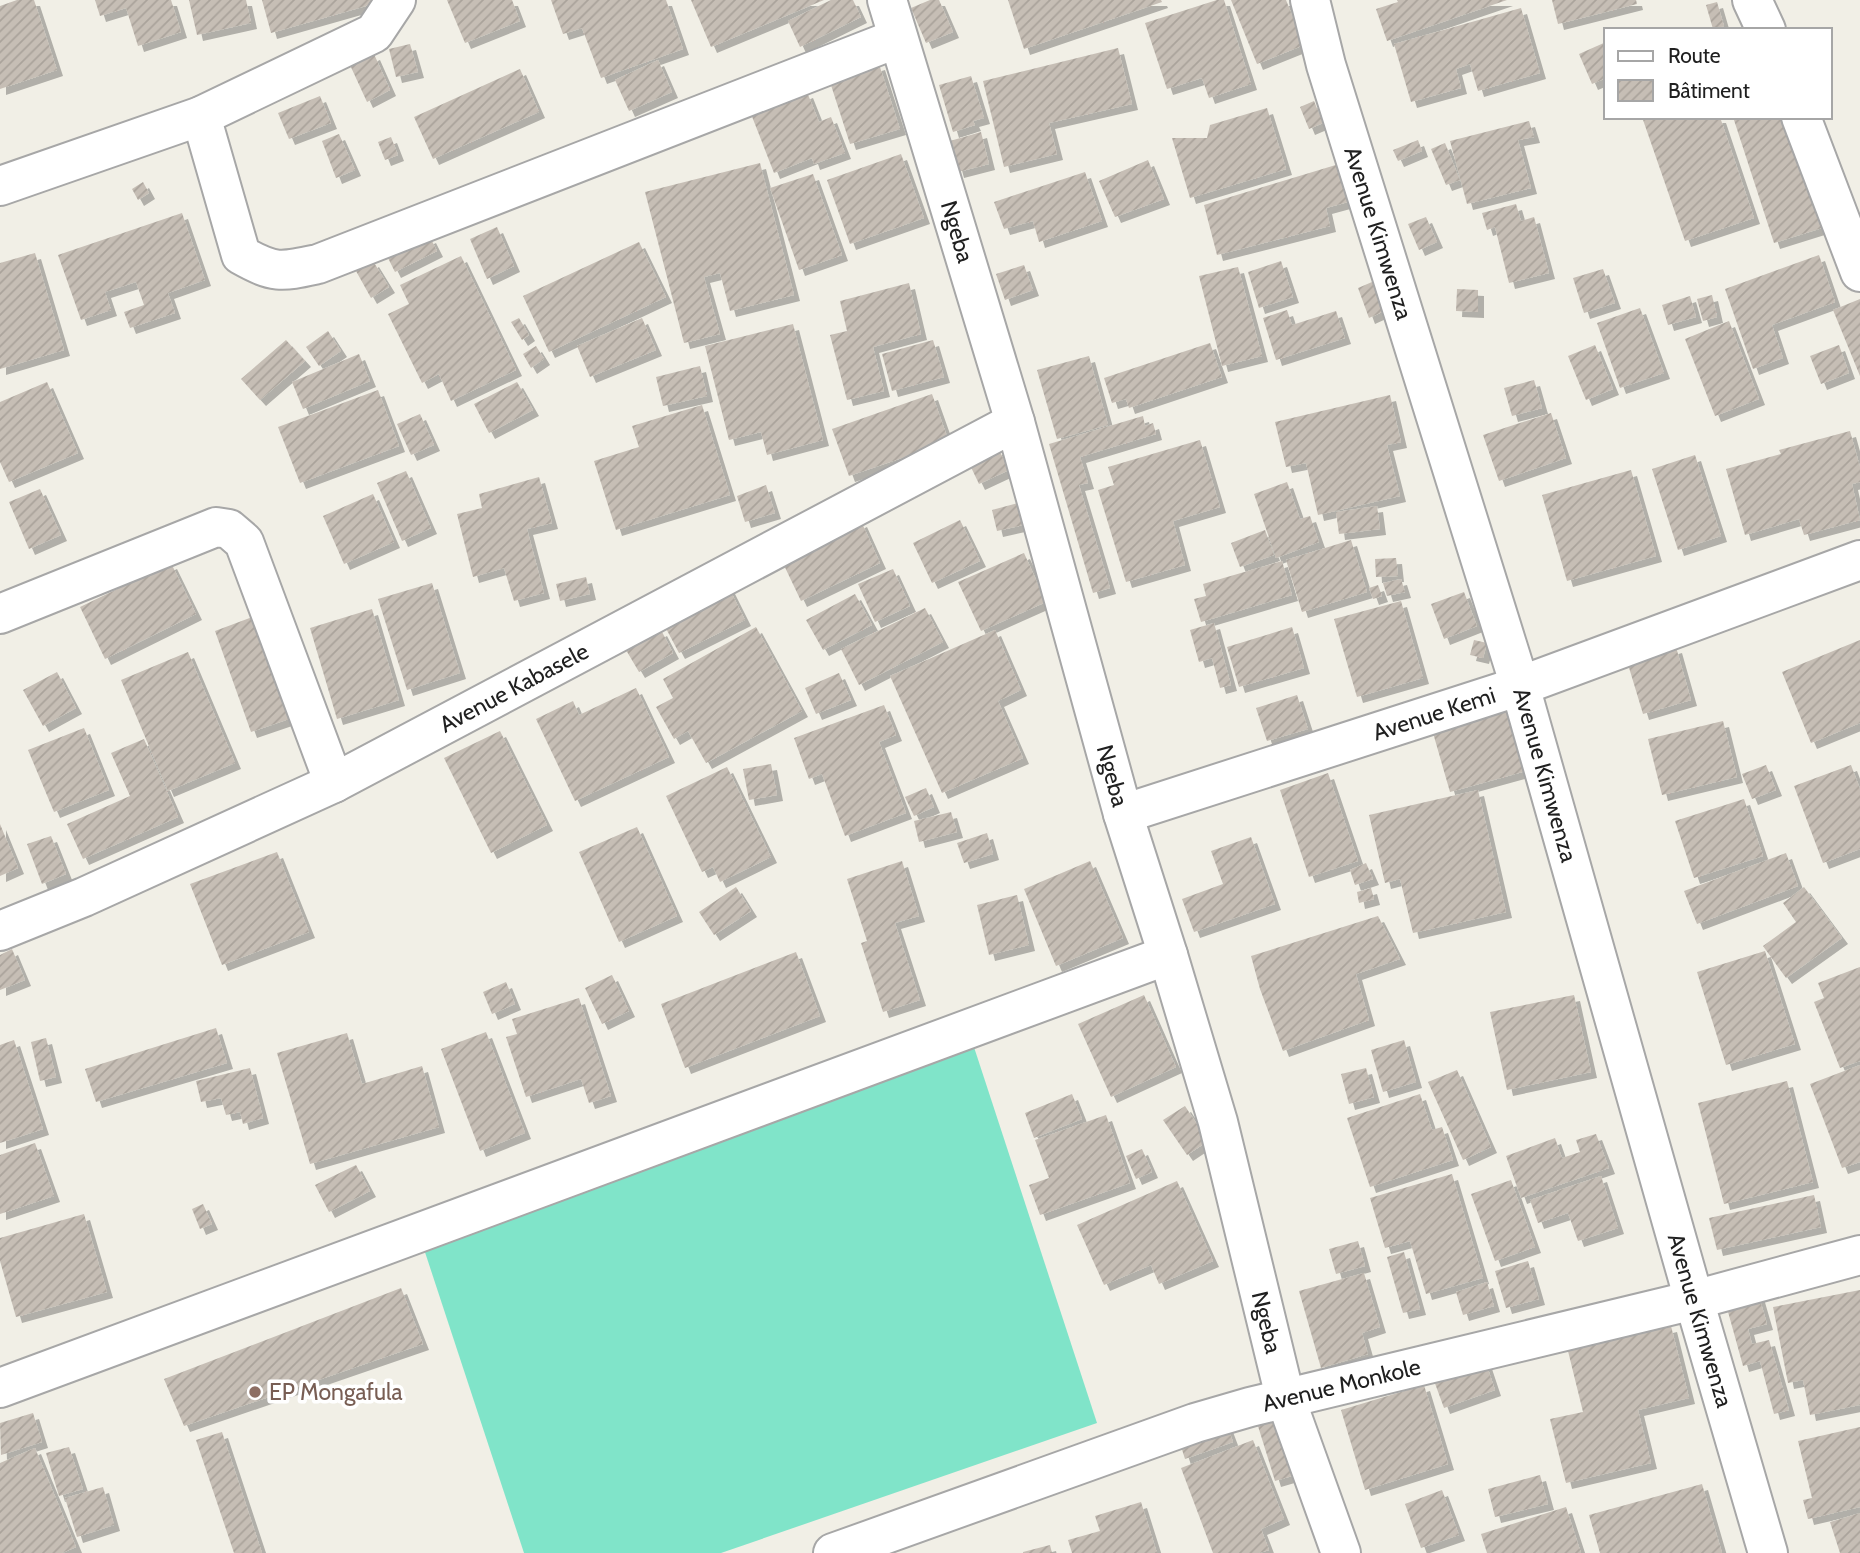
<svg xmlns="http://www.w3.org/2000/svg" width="1860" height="1553" font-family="Cabin,sans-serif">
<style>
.pitch{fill:#80e4c9}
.building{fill:url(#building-hatch);filter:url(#shadow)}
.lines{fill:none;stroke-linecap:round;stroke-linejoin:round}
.minor-casing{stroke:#a7a7a7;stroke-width:42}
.minor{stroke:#fff;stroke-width:38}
.education-dot{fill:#8d6e63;stroke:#fff;stroke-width:2.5}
.labels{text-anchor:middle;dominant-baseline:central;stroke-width:7;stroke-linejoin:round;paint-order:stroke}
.street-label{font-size:23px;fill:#202020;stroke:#fff}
.education-label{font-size:23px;fill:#785e54;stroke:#fff;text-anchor:start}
</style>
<defs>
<pattern id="building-hatch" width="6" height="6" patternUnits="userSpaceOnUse" patternTransform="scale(1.75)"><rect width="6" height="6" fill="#c6beb5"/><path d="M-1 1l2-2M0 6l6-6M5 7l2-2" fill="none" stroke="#aaa39b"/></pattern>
<filter id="shadow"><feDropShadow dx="6" dy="6" stdDeviation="0" flood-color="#0004"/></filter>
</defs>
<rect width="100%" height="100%" fill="#f1efe6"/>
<path class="pitch" d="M971,1038L1097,1423L721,1553H524L420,1237Z"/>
<path class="building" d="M17,0H34L57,70L0,89V6Z
M95,0H171L181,32L138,46L126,8L100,16Z
M189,0H246L251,23L197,35Z
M262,0H379L380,2L271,33Z
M447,0H512L520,21L465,43Z
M551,0H666L683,49L601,78L582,28L563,34Z
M691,0H824L711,47Z
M831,0H853L861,17L800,47L788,21Z
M930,0H939L953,32L926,43L911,8Z
M1008,0H1161L1162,2L1024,49Z
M1217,0H1224L1251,84L1209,98L1202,78L1167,89L1145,23Z
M1231,0H1286L1304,45L1257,64Z
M1397,0H1507L1387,41L1376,9L1398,2Z
M1552,0H1636L1637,4L1558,24Z
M1717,2L1724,26L1713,29L1706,5Z
M1521,8L1540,73L1478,91L1470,64L1456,69L1461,88L1411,102L1394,44Z
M1606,42V78L1592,84L1579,54Z
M410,44L418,72L396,77L389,49Z
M1118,48L1132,104L1049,123L1057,154L1004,167L983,81Z
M374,54L390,90L367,102L350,65Z
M658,60L672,92L629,111L615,80Z
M879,64L900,129L850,144L829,79Z
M520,69L539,112L433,159L414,117Z
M971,76L984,118L973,121L975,125L953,132L939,85Z
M807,92L819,122L831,117L845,153L814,164L812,158L774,173L751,114Z
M320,96L331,123L289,139L278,113Z
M1314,101L1323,123L1309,129L1300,107Z
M1267,108L1286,169L1190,198L1172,138H1207L1210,125Z
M1642,117H1720L1754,218L1685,241Z
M1733,117H1785L1822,228L1774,243Z
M1529,121L1534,137L1518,140L1531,188L1467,204L1450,141Z
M981,132L989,164L958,172L950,141Z
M339,134L355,170L336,178L322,141Z
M391,137L398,155L385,160L378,142Z
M1418,140L1422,151L1398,161L1393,150Z
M1445,143L1460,180L1446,185L1431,149Z
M901,154L924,218L850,244L827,180Z
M1148,160L1164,199L1115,217L1099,181Z
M760,163L794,295L730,311L720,273L704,277L720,334L684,343L645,192Z
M1339,164L1348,202L1326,208L1330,226L1217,255L1204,205Z
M1085,172L1102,221L1039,242L1033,221L1004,229L994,202Z
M813,174L842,255L799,270L770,188Z
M143,182L149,193L138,200L132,189Z
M1516,204L1521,221L1534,217L1549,273L1509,283L1495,227L1487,230L1482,213Z
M182,213L205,280L168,293L175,313L130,328L124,312L144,305L136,282L105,292L111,310L81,320L58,255Z
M1426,217L1437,242L1419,250L1408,224Z
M497,227L514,266L487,279L470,239Z
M430,237L437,251L395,272L388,258Z
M639,242L666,297L549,352L523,296Z
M35,253L64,350L0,369V263Z
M1819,255L1835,302L1772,325L1783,358L1753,369L1725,289Z
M461,256L516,370L451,401L439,374L422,383L388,314L409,304L400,285Z
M373,261L389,287L371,298L356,271Z
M1281,261L1293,297L1259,308L1248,272Z
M1024,265L1033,290L1005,300L996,274Z
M1238,267L1262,356L1222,366L1199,276Z
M1603,269L1615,303L1584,313L1573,278Z
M1379,279L1391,308L1369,318L1358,288Z
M909,283L921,334L873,347L884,391L847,400L830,335L847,331L840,301Z
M1457,289L1478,290V312L1456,311Z
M1712,295L1717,317L1703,321L1697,299Z
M1690,296L1696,317L1668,325L1662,305Z
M1860,299V376L1833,310Z
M1640,308L1664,373L1620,388L1597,323Z
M1287,310L1292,325L1336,311L1345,338L1276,360L1263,318Z
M519,318L529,335L522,340L511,322Z
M642,318L656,350L590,377L577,346Z
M1729,321L1759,399L1715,416L1685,339Z
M793,324L823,440L767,455L761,432L729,440L705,346Z
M328,331L341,351L319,366L306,347Z
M286,340L305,361L260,400L241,379Z
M933,340L944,377L892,391L882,354Z
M1210,343L1222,377L1129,408L1126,399L1112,403L1104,378Z
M1595,345L1613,389L1586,400L1568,356Z
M1839,345L1849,373L1821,384L1810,356Z
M536,346L544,359L531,368L523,354Z
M359,354L370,381L303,409L292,382Z
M1089,356L1108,425L1057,439L1037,370Z
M700,366L707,396L663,406L656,377Z
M1534,380L1542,408L1512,416L1504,388Z
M47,382L78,453L9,482L0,462V402Z
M517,382L533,410L489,433L474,404Z
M378,390L399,446L300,483L278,427Z
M932,394L949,442L849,476L832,429Z
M1390,395L1401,442L1387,445L1400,496L1318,515L1306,463L1286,467L1275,422Z
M702,405L730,495L616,530L594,461L639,447L632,426Z
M1551,413L1566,458L1499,481L1483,435Z
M420,414L434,445L411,455L397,424Z
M1143,416L1145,426L1153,423L1156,434L1080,457L1088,483L1079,485L1110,588L1093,593L1049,444Z
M1850,431L1860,467V482L1852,484L1860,520L1804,535L1799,519L1745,535L1726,469L1781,454L1779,450Z
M1200,440L1220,507L1173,521L1185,565L1126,582L1098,490L1114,485L1108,467Z
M998,448L1009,470L979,484L969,463Z
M1695,455L1721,536L1678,550L1652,469Z
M1631,470L1656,556L1567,581L1542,495Z
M406,471L431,528L402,541L377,483Z
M539,477L552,523L527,529L544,593L514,601L504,568L473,577L457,514L482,508L479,494Z
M1287,482L1300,519L1310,516L1319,542L1276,558L1254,494Z
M766,485L775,513L745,522L737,496Z
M40,489L61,535L29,549L9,502Z
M373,494L394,542L344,564L323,516Z
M1022,502L1028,524L997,531L992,510Z
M1377,506L1380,529L1339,534L1336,512Z
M960,520L980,561L932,583L913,543Z
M861,521L880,563L801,601L781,559Z
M1265,530L1274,555L1240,567L1231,543Z
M1351,540L1367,592L1302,612L1286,560Z
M1024,553L1046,602L981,631L958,582Z
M1396,558L1398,576L1376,577L1375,559Z
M1282,561L1292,595L1201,622L1194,599L1206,596L1203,584Z
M171,563L196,614L105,659L80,607Z
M893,569L910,606L875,622L858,584Z
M586,577L590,594L560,601L556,584Z
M1401,579L1405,592L1387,596L1383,583Z
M432,583L460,673L407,690L378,599Z
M1378,585L1382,596L1373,599L1369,588Z
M728,586L745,620L679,653L661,619Z
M1464,592L1477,626L1444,639L1431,604Z
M855,594L872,625L823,650L806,620Z
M1401,601L1423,678L1357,697L1334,619Z
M925,608L943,642L859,685L841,649Z
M372,609L399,700L337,719L310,628Z
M255,616L292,718L251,732L215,631Z
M1214,623L1231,685L1220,688L1212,658L1199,662L1190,630Z
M756,627L802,711L706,763L688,731L674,739L656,707L673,698L663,679Z
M1292,627L1304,668L1239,687L1227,647Z
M661,630L673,653L639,672L626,650Z
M995,630L1021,690L998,701L1023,758L942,793L890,676Z
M1474,640L1487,643L1483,658L1470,655Z
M1860,640V723L1811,743L1782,672Z
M1676,647L1691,700L1643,714L1627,661Z
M188,652L235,763L168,791L121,680Z
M57,672L76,708L43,726L23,690Z
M839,673L851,700L816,714L805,688Z
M636,688L669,757L575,801L536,719L573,701L579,715Z
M1297,695L1308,729L1267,741L1256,708Z
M1512,704L1530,770L1450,792L1431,726Z
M884,705L896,735L879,742L906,813L845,836L822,774L809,779L794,738Z
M1723,721L1737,777L1662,795L1648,739Z
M84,728L109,790L54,812L28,750Z
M500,731L547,825L491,853L444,758Z
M144,739L178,817L83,859L67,824L130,796L111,753Z
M771,764L777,795L749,800L743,769Z
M1766,765L1776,790L1752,799L1742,774Z
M1851,765L1860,789V849L1823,863L1794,786Z
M727,767L771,857L720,882L713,867L702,872L666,796Z
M1328,773L1358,861L1309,877L1280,790Z
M926,788L934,807L914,816L905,797Z
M1478,790L1506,912L1413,933L1400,879L1385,883L1369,815Z
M1744,799L1763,856L1694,878L1675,821Z
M951,812L957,832L919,842L914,821Z
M0,824L18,868L0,876Z
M637,827L677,916L619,942L579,852Z
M987,833L993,854L964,863L957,843Z
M51,836L66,874L42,884L27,844Z
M1251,837L1275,904L1194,932L1182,899L1223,884L1211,851Z
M277,852L309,932L222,965L190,884Z
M1786,853L1798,886L1697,924L1684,891Z
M902,861L919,916L895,923L920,1000L883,1012L861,943L867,941L847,879Z
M1090,861L1123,938L1056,966L1024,889Z
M1366,863L1373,879L1355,885L1350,870Z
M736,887L751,911L714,935L699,912Z
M1804,887L1842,938L1786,978L1763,946L1796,922L1783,903Z
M1371,888L1374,899L1359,903L1357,892Z
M1017,895L1029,945L989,955L977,905Z
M1378,916L1400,959L1356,974L1369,1020L1283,1051L1260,989L1251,956Z
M12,949L25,980L0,990V955Z
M1765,951L1795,1044L1726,1065L1697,972Z
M796,952L820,1016L685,1068L661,1004Z
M1860,967V1061L1840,1068L1814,1002L1824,998L1818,983Z
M612,975L629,1011L602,1024L585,988Z
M506,982L515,1004L492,1014L483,992Z
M1144,995L1176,1067L1111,1097L1078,1024Z
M1574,995L1591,1072L1507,1090L1490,1012Z
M579,998L611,1096L589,1103L581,1079L526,1097L506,1037L517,1034L512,1019Z
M216,1028L227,1063L96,1102L85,1069Z
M486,1032L525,1133L480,1151L441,1049Z
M347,1033L362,1084L422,1066L439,1127L310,1164L277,1053Z
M46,1038L56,1077L40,1081L31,1042Z
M14,1040L43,1129L0,1143V1045Z
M1404,1040L1416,1082L1383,1092L1371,1050Z
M1860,1065V1162L1842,1168L1810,1084Z
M250,1068L263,1118L243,1124L240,1112L226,1115L221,1098L201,1102L196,1081Z
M1366,1068L1374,1097L1349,1104L1341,1074Z
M1457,1070L1491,1147L1463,1160L1428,1082Z
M1787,1081L1813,1182L1724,1204L1698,1103Z
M1072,1094L1082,1119L1034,1138L1025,1113Z
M1420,1094L1432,1130L1442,1127L1453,1160L1370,1187L1347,1118Z
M1185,1106L1208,1141L1187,1155L1163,1120Z
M1106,1115L1130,1183L1040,1215L1029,1185L1049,1178L1035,1140Z
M1596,1134L1609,1168L1521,1198L1506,1156L1555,1138L1562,1158L1580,1152L1576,1140Z
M35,1143L54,1196L0,1214V1155Z
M1142,1149L1152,1172L1136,1179L1126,1156Z
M356,1165L370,1191L329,1212L315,1185Z
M1452,1174L1483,1278L1426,1294L1410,1241L1385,1248L1370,1198Z
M1601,1176L1618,1228L1578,1241L1568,1213L1538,1223L1530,1200Z
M1511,1180L1535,1247L1495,1261L1471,1194Z
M1177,1181L1213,1261L1159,1284L1151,1265L1104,1285L1077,1225Z
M1814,1195L1821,1227L1717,1250L1709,1218Z
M203,1204L212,1224L200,1229L192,1209Z
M84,1214L107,1292L16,1317L0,1261V1238Z
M1358,1241L1365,1266L1336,1274L1329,1249Z
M1404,1252L1420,1309L1403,1313L1387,1257Z
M1528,1261L1539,1299L1506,1308L1495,1271Z
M1364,1273L1380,1327L1362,1333L1368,1354L1321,1368L1299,1291Z
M1487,1282L1494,1306L1463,1315L1456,1292Z
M401,1288L423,1344L184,1426L164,1379Z
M1860,1290V1405L1810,1415L1803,1380L1788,1383L1773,1307Z
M1758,1293L1767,1324L1748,1329L1752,1344L1769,1340L1789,1410L1774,1414L1760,1361L1743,1366L1725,1301Z
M1671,1326L1689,1398L1638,1410L1651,1463L1566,1483L1550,1419L1583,1412L1568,1351Z
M1485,1360L1495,1390L1444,1408L1433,1378Z
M1424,1385L1448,1464L1365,1490L1341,1410Z
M1285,1401L1309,1471L1275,1481L1253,1410Z
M33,1413L42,1442L1,1455L0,1423Z
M1224,1418L1233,1442L1185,1459L1177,1434Z
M1860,1427V1507L1808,1519L1803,1500L1812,1498L1798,1441Z
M222,1432L262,1553H234L196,1440Z
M1253,1440L1284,1519L1261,1529L1269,1550L1259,1553H1213L1181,1468Z
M69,1447L83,1489L59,1496L46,1453Z
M35,1448L76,1547L62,1553H0V1463Z
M1540,1475L1548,1504L1495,1517L1488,1489Z
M1702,1484L1722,1553H1600L1589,1515Z
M103,1487L114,1525L77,1537L65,1498Z
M1442,1490L1459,1535L1421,1548L1405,1504Z
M1141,1502L1157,1553H1072L1068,1540L1100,1531L1095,1516Z
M1566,1507L1581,1553H1487L1481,1534Z
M1860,1513V1553H1840L1830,1522Z
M1050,1545L1052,1553H1023V1552Z"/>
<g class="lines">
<defs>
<g id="minor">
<path id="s1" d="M887,0L1015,422L1123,814L1168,955L1218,1122L1285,1397L1341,1553"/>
<path id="s2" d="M1310,0L1326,65L1520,686L1694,1300L1768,1553"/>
<path d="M1752,0L1766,30"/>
<path d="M201,116L241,255C275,274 281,272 318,264L898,38"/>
<path d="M1801,117L1860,272"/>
<path d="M0,186L201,116L374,33L396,0"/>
<path d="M0,614L216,527L229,529L244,542L334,783"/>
<path id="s3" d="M1123,814L1520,686L1860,560"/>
<path id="s4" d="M0,931L84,897L334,783L1015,422"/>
<path d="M0,1388L1168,955"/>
<path id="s5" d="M833,1553L1195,1423L1250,1407L1694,1300L1860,1255"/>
</g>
</defs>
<use href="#minor" class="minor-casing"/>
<use href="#minor" class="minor"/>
</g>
<circle class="education-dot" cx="255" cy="1392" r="7"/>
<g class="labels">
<g class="street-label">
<text stroke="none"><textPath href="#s1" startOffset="242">Ngeba</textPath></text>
<text stroke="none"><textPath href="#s2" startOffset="243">Avenue Kimwenza</textPath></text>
<text stroke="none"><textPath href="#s4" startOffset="569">Avenue Kabasele</textPath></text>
<text stroke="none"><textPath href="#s3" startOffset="327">Avenue Kemi</textPath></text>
<text stroke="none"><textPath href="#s2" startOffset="810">Avenue Kimwenza</textPath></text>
<text stroke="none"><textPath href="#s1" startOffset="808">Ngeba</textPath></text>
<text stroke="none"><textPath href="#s2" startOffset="1377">Avenue Kimwenza</textPath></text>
<text stroke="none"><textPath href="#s1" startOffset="1376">Ngeba</textPath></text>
<text stroke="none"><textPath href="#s5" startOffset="536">Avenue Monkole</textPath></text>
</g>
<g class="education-label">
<text x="269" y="1392">EP Mongafula</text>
</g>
</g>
<rect x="1604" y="28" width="228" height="91" fill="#ffffff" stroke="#a6a6a6" stroke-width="2"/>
<rect x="1618" y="51" width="35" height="10" fill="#ffffff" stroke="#a6a6a6" stroke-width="2"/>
<text x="1668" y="63" font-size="21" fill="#202020">Route</text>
<rect x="1618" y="80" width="35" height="21" fill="url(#building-hatch)" stroke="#a6a6a6" stroke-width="2"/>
<text x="1668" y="98" font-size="21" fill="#202020">Bâtiment</text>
</svg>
